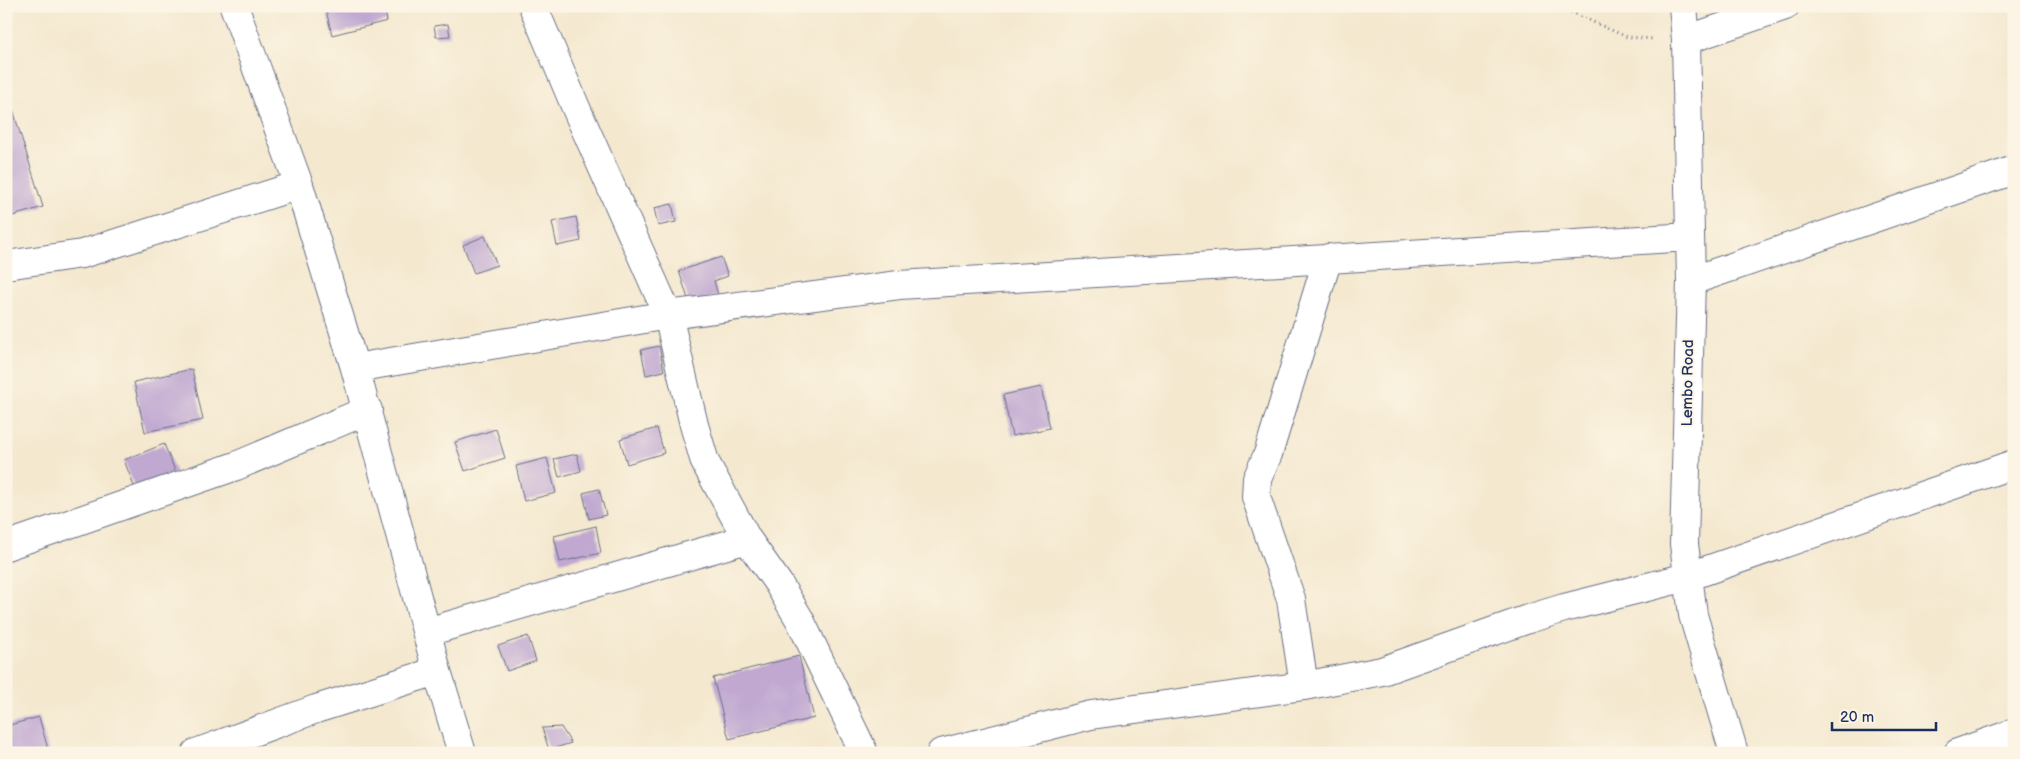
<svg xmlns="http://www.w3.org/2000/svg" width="2020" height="759" font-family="'Balsamiq Sans',sans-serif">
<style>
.building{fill:#c0a8d1}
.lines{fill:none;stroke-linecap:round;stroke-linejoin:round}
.minor-casing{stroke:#677086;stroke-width:30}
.path{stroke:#677086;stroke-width:3;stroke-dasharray:1 4;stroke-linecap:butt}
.minor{stroke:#fff;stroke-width:28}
.labels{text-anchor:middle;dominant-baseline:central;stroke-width:4;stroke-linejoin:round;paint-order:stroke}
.street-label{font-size:15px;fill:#1b2f5e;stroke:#fcf5e5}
</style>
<rect width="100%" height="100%" fill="#fcf5e5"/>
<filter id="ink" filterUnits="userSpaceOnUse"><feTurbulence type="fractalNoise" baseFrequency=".02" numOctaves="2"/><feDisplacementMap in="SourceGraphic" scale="10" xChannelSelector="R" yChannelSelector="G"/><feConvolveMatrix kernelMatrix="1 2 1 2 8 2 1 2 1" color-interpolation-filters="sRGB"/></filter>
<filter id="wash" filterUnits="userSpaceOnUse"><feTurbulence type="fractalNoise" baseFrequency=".0096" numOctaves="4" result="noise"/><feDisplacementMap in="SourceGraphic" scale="20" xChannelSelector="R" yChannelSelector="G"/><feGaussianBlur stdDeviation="1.12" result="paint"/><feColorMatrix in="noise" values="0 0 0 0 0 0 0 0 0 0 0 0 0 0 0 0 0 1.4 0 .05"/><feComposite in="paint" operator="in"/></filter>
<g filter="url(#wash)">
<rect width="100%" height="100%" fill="#f4e8cf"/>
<g id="blocks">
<path class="building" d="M325,6H384L387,21L332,35Z
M448,24L450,36L436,37L434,26Z
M12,107L43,207L6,218V109Z
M672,204L676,222L658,226L654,208Z
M576,217L581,241L557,246L552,222Z
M485,236L497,265L474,273L463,245Z
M721,257L728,276L714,281L718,295L690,305L679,271Z
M659,346L664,371L646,375L641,350Z
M192,369L203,420L145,432L134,382Z
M1041,387L1050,428L1012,436L1003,395Z
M657,428L664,453L627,464L620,439Z
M496,429L505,458L465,471L455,442Z
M164,444L176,473L135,489L124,460Z
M577,454L581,471L559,477L554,459Z
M547,458L556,493L524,501L516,466Z
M599,489L606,515L589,519L583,493Z
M596,526L601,553L560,562L554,536Z
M528,636L536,661L507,671L498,646Z
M799,656L814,718L729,739L713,678Z
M39,717L49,753H6V726Z
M561,727L571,743L549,750L542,728Z"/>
</g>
</g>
<g filter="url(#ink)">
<use href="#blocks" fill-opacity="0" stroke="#677086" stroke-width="1"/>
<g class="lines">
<defs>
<path id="minor" d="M234,6L299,185L355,368L437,671L462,753
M533,6L576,108L668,315L694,425L705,462L747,539L778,583L800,620L864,753
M1683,6L1686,40L1691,281L1684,544L1693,615L1734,753
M1686,40L1785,6
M6,265L82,254L299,185
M1691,281L2014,170
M355,368L668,315L899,285L1690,237
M6,546L236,466L368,410
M427,632L747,539
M1304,686L1291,599L1256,497L1257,479L1268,454L1328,258
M196,753L316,709L437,671
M941,753L1091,715L1304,686L1382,671L1528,619L1564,608L1687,577L2014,464
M1958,753L2014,733"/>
</defs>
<use href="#minor" class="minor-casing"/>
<path class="path" d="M1557,6L1627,37L1655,39"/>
<use href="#minor" class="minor"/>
</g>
</g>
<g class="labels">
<g class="street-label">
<text transform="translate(1688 383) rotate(-89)">Lembo Road</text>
</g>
</g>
<rect width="2020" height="759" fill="none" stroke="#fcf5e5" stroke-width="25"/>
<path d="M1832 722v8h104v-8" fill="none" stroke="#1b2f5e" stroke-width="2.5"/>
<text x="1840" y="722" font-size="15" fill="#1b2f5e" stroke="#fcf5e5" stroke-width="4" paint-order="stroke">20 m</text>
</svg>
